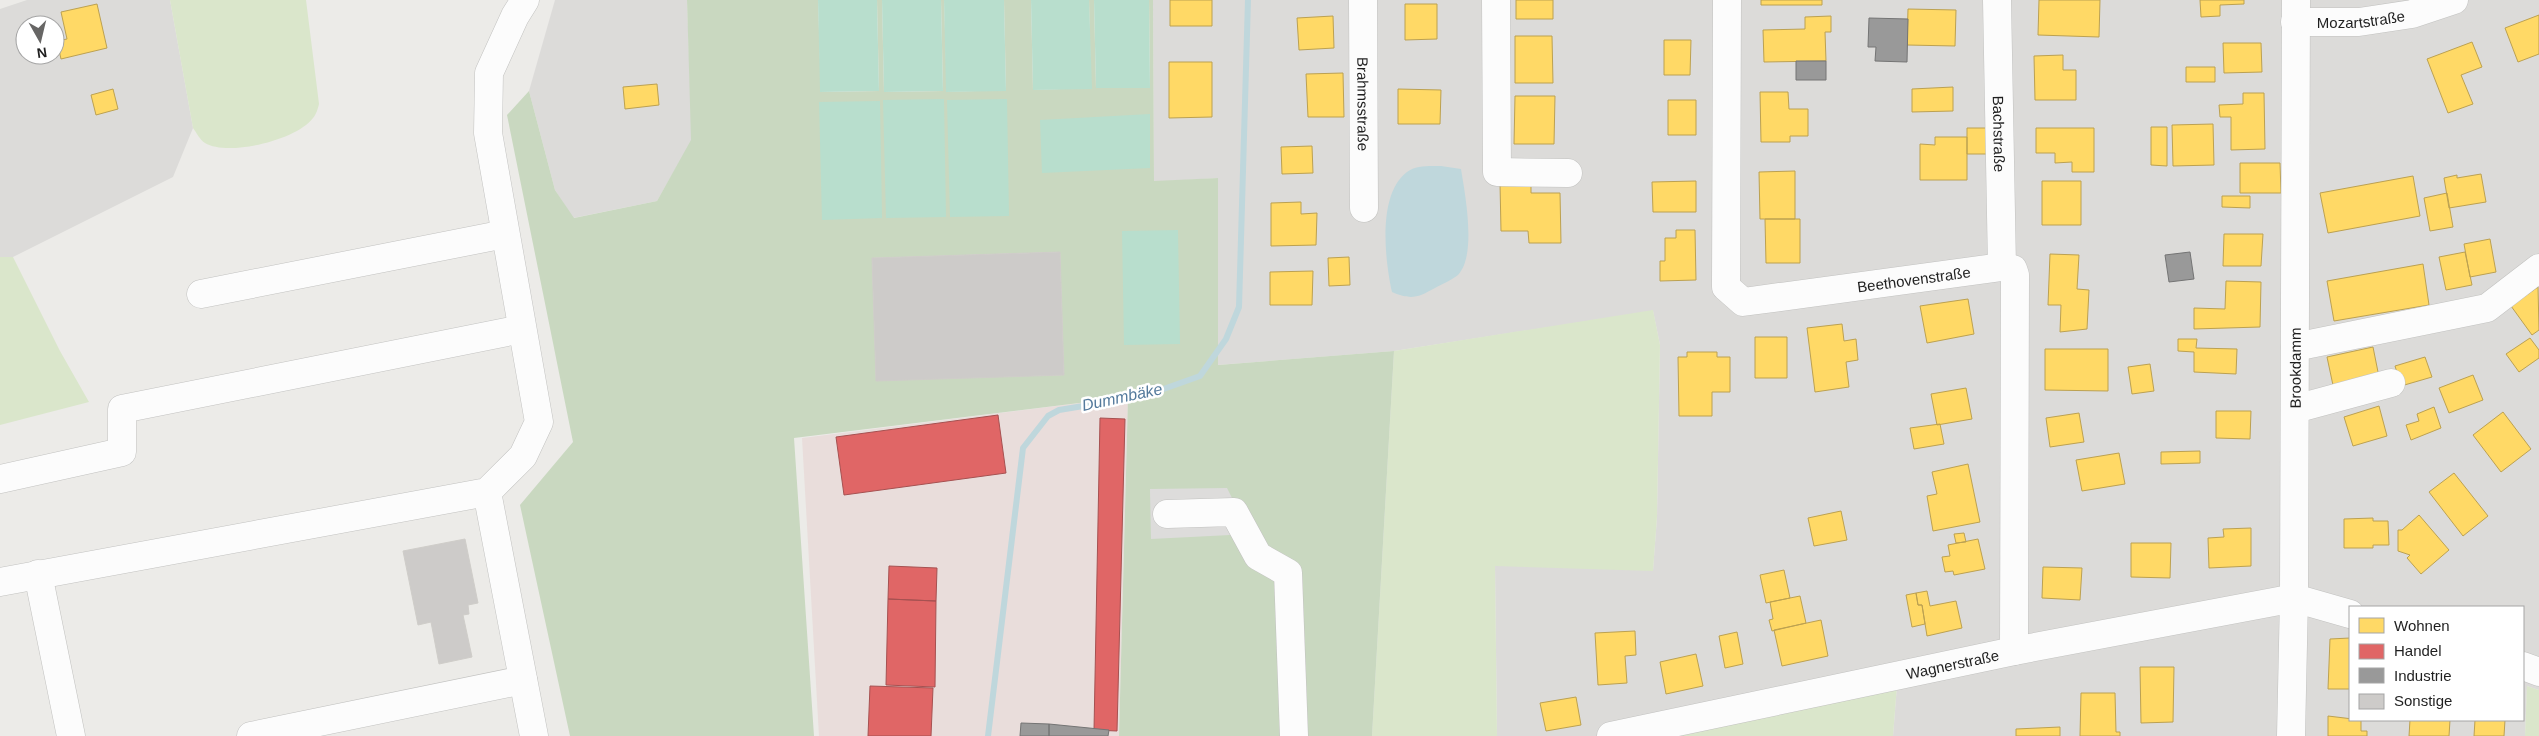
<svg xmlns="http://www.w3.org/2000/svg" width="2539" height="736" font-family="Helvetica,sans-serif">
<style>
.residential{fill:#dcdbd9;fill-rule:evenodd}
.commercial{fill:#e9dddb}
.grass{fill:#dae6cb}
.forest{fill:#c9d8c0;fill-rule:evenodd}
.pitch{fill:#b8decd}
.parking{fill:#dddcdb}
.water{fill:#bfd7dc}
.homes{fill:#ffd966;stroke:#bca151}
.shops{fill:#e06666;stroke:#a65151}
.industry{fill:#999;stroke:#747474}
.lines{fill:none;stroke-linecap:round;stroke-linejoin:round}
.stream{stroke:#bfd7dc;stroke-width:6}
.building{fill:#cdcbc9;stroke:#cfcdc9}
.minor-casing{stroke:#c2c2c0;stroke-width:29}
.minor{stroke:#fcfcfc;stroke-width:28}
.labels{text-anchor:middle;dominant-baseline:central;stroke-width:5;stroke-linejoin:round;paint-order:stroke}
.street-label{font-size:15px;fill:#1f1f1f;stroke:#fff}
.water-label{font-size:16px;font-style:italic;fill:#547a9c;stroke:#fff}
</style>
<rect width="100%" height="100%" fill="#ecebe8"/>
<path class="residential" d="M27,0H170L193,128L173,177L13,257H0V9ZM25,25H55V55H25Z
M555,0H687L692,140L657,201L573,218L555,190L529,91Z
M1153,0H2539V690L2527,686L2525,736H1893L1897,685L1647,736H1497L1495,565L1653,570L1657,517L1660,345L1653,311L1394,351L1217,365L1218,178L1154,182ZM2350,607H2523V720H2350Z"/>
<path class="commercial" d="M1128,397L1119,736H819L802,438Z"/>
<path class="grass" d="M170,0H306L319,104C318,108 316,115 313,118C297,140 228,157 205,143C200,140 196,132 193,128Z
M0,257H13L60,351L89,402L0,425Z
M1653,310L1660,345L1657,517L1653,571L1495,566L1497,736H1372L1394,351Z
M1897,685L1893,736H1647Z
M2527,686L2539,690V736H2525Z"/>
<path class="forest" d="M687,0H818L821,92L879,91L877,0H882L884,92L943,91L941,0H944L947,92L1006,90L1004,0H1031L1033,90L1091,88L1089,0H1094L1096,88L1150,87L1149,0H1153L1154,181L1218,178V365L1394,351L1372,736H1119L1128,397L794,438L814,736H570L520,505L573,442L507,115L529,91L555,190L574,218L657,201L691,140ZM1060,252L1064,375L876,380L872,258Z"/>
<path class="pitch" d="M818,0H877L879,91L820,92Z
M882,0H941L943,91L884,92Z
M944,0H1004L1006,91L946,92Z
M1031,0H1089L1092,89L1033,90Z
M1094,0H1149L1150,88H1096Z
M944,99L946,217L886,218L883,100Z
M1007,99L1009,216L950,217L947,100Z
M880,101L882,218L822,220L819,102Z
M1150,114V168L1042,173L1040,120Z
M1178,230L1180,344L1124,345L1122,231Z"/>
<path class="parking" d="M1227,488L1250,534L1151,539L1150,489Z"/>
<path class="water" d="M1441,166L1461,169C1465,194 1477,255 1458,275C1452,280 1442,284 1435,288C1417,298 1411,300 1392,292C1385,261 1377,194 1407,172C1416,165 1429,166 1441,166Z"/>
<path class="homes" d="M1170,0H1212V26H1170Z
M1516,0H1553V19H1516Z
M1761,0H1822V5H1761Z
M2039,0H2100L2099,37L2038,35Z
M2200,0H2244V4L2220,5V16L2201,17Z
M97,4L107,48L61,59L57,41L67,39L61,12Z
M1405,4H1437V39L1405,40Z
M1908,9L1956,10L1955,46L1907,45Z
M2539,15V54L2518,62L2505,28Z
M1333,16L1334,48L1299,50L1297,18Z
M1831,16V32H1825L1826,61L1764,62L1763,30L1805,29V17Z
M1515,36H1552L1553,83H1515Z
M1664,40H1691L1690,75H1664Z
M2472,42L2482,67L2461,75L2473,104L2448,113L2427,59Z
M2223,43H2261L2262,72L2224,73Z
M2063,55V70H2076V100H2035L2034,56Z
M1169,62H1212V117L1169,118Z
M2186,67H2215V82H2186Z
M1343,73L1344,117H1308L1306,74Z
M657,84L659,105L625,109L623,87Z
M1953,87V111L1912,112V89Z
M113,89L118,109L96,115L91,95Z
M1398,89L1441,90L1440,124H1398Z
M1760,92H1788L1789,109H1808V136H1790V142H1761Z
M2243,93H2264L2265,149L2231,150V117H2220L2219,105L2243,104Z
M1515,96H1555L1554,144H1514Z
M1668,100H1696V135H1668Z
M2213,124L2214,165L2173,166L2172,125Z
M2151,127H2167V166L2151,165Z
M1967,128H1987V154H1967Z
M2036,128H2094V172H2072V162L2055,163V153H2036Z
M1935,137H1967V180H1920V144L1935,145Z
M1312,146L1313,173L1282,174L1281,147Z
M2240,163H2280L2281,193H2240Z
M1795,171V219H1760L1759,172Z
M2481,174L2486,202L2449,208L2444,178L2457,175V178Z
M2413,176L2420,216L2328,233L2320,193Z
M1696,181V212H1653L1652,182Z
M2042,181H2081V225H2042Z
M1500,183H1531V193H1560L1561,243H1529L1528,231H1501Z
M2447,193L2453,227L2430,231L2424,198Z
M2222,196H2250V208L2222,207Z
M1301,202V214L1317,213L1316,245L1271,246V203Z
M1765,219H1800V263H1766Z
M1676,230H1695L1696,280L1660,281V261H1665V238H1676Z
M2224,234H2263L2261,266H2223Z
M2490,239L2496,272L2470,277L2464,244Z
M2465,252L2472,285L2446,290L2439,257Z
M2050,254L2079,255L2077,289L2089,290L2087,329L2060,332L2061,305H2048Z
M1349,257L1350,285L1329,286L1328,258Z
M2423,264L2429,305L2334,321L2327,281Z
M1313,271L1312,305H1270V272Z
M2226,281L2261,282L2260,327L2194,329V308L2225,309Z
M2538,287L2539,330L2532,335L2511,306Z
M1968,299L1974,334L1927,343L1920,306Z
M1842,324L1844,341L1856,339L1858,360L1846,362L1849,387L1815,392L1807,328Z
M1755,337H1787V378H1755Z
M2530,338L2539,350V358L2519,372L2506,354Z
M2178,339H2197L2196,348L2237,349L2236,374L2194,372V352L2178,351Z
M2373,347L2380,382L2334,390L2327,357Z
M2045,349H2108V391L2045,390Z
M1687,352H1717V357H1730V392H1712V416H1679L1678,357H1687Z
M2425,357L2432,377L2401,386L2395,366Z
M2150,364L2154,391L2132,394L2128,367Z
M2473,375L2483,400L2449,413L2439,388Z
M1966,388L1972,419L1937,425L1931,394Z
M2379,406L2387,436L2353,446L2344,417Z
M2434,407L2441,428L2411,440L2406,425L2419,421L2417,414Z
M2216,411H2251L2250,439L2216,438Z
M2503,412L2531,449L2501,472L2473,435Z
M2079,413L2084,442L2050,447L2046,418Z
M1940,424L1944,444L1914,449L1910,428Z
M2200,451V463L2161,464V452Z
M2119,453L2125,484L2082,491L2076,460Z
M1968,464L1980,522L1933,531L1927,496L1937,494L1932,472Z
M2454,473L2488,516L2463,536L2429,492Z
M1841,511L1847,540L1814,546L1808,518Z
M2419,515L2449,550L2421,574L2407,558L2410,555L2398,551V530H2402Z
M2373,518V521H2388L2389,545H2373V548H2344V519Z
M2251,528V566L2209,568L2208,538L2224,537L2223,529Z
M1964,533L1966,542L1956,543L1954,534Z
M1978,539L1985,569L1954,575L1953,571L1945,572L1942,557L1950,556L1948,545Z
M2131,543H2171L2170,578L2131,577Z
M2043,567L2082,568L2080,600L2042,598Z
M1784,570L1790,598L1766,603L1760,575Z
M1927,591L1930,606L1956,601L1962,628L1927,636L1922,605H1918L1916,593Z
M1916,593L1918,605H1922L1925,624L1912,627L1906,595Z
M1800,596L1806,623L1772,631L1769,620L1773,619L1770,602Z
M1821,620L1828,656L1782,666L1774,630Z
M1635,631L1636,655L1625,656L1627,683L1598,685L1595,633Z
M1737,632L1743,664L1725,668L1719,636Z
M2350,638V689H2328L2330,639Z
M1696,654L1703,686L1666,694L1660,662Z
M2140,667H2174L2173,722L2141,723Z
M2081,693H2115L2116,732H2120V736H2080Z
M1576,697L1581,725L1546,731L1540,703Z
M2328,716L2361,720V731H2367V736H2328Z
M2410,720H2450L2449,736H2409Z
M2475,720H2505L2504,736H2474Z
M2060,727V736H2016V729Z"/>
<path class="shops" d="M998,415L1006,473L844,495L836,437Z
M1100,418L1125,419L1117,731L1094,730Z
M889,566L937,568L936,601L888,599Z
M888,599L936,601L935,687L886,685Z
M870,686L933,688L931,736H868Z"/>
<path class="industry" d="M1869,18L1908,19L1907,62L1875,61L1876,47H1868Z
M1796,61H1826V80H1796Z
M2190,252L2194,279L2169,282L2165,255Z
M1021,723L1049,724V736H1020Z
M1049,724L1109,730L1108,736H1049Z"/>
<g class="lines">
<path class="stream" d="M988,736L1023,448L1048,416L1059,410L1144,396L1200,376L1226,339L1239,307L1248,0"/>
</g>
<path class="building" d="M1060,252L1064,375L876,381L872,258Z
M465,539L478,603L468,605L469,614L463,615L472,657L439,664L431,622L418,625L403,551Z"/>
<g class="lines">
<defs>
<g id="minor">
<path id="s1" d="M1363,0L1364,208"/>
<path d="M1496,0L1497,172L1568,173"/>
<path id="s2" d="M1727,0L1726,287L1743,302L2002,267L2013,269L2015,275L2014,651"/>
<path id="s3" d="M1997,0L2002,267"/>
<path id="s4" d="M2295,22H2359L2412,14L2454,0"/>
<path d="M201,294L505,234"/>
<path d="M2295,347L2487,308L2539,268"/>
<path d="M2295,409L2391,383"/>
<path d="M0,479L122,452V409L522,329"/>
<path d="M487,492L534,736"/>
<path d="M1167,514L1234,512L1258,556L1288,573L1294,736"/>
<path d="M38,574L71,736"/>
<path d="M0,582L487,492L523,456L539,422L488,133L489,73L515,16L525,0"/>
<path d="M2523,666L2539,672"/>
<path d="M251,736L523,680"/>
<path id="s5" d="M1611,736L2014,651L2294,598L2350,614"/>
<path id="s6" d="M2291,736L2294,598L2296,0"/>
</g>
</defs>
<use href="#minor" class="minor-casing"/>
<use href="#minor" class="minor"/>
</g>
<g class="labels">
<g class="street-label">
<text stroke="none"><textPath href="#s4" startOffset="66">Mozartstraße</textPath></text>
<text stroke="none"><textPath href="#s1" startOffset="104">Brahmsstraße</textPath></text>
<text stroke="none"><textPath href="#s3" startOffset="134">Bachstraße</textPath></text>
<text stroke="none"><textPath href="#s2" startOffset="482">Beethovenstraße</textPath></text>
<text stroke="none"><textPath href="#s6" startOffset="368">Brookdamm</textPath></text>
<text stroke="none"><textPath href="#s5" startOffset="349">Wagnerstraße</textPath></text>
</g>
<g class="water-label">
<text transform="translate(1122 397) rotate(-12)">Dummbäke</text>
</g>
</g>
<rect x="2349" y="606" width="175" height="115" fill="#ffffff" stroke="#a5a5a5"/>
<rect x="2359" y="618" width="25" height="15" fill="#ffd966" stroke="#a5a5a5"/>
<text x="2394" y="631" font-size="15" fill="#1f1f1f">Wohnen</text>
<rect x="2359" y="644" width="25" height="15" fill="#e06666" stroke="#a5a5a5"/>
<text x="2394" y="656" font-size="15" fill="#1f1f1f">Handel</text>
<rect x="2359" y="668" width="25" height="15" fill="#999999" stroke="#a5a5a5"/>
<text x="2394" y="681" font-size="15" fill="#1f1f1f">Industrie</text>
<rect x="2359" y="694" width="25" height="15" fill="#cdcbc9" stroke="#a5a5a5"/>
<text x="2394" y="706" font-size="15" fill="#1f1f1f">Sonstige</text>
<g transform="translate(40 40) rotate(172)"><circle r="24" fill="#ffffff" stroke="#a5a5a5"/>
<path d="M0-4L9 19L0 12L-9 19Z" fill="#676665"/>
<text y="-8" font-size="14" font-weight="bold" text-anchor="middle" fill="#1f1f1f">N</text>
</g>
</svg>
